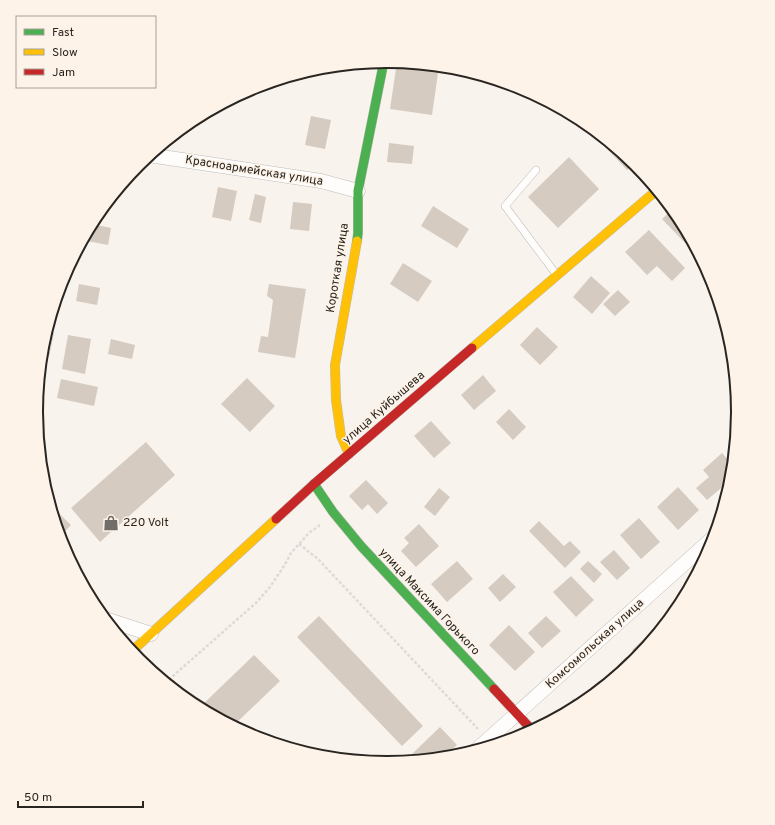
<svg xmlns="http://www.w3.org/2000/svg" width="775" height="825" font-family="Overpass,sans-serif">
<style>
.building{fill:#d5cbc1}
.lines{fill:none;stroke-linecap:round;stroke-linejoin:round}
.lane-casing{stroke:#bfbbb7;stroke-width:8}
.street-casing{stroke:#bfbbb7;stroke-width:15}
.fast-casing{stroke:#bfbbb7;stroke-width:10}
.slow-casing{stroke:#bfbbb7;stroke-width:10}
.jam-casing{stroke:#bfbbb7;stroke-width:10}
.path{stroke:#dddbd9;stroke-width:2.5;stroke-dasharray:3 2;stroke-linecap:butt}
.lane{stroke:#fefdfc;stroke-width:7}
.street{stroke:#fefdfc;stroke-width:14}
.fast{stroke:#4caf50;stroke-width:9}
.slow{stroke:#ffc107;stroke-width:9}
.jam{stroke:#c62828;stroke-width:9}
.labels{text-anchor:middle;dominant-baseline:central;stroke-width:3;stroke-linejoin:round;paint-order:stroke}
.street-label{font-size:12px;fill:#292521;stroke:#fdf3e8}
.poi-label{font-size:12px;fill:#292521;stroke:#fdf3e8;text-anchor:start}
.rim{fill:none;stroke:#292521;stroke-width:2}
</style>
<rect width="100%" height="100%" fill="#f8f3ed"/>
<path class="building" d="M397,62L439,66L432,115L390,109Z
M239,95L237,103L227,102L236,97Z
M311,116L331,120L325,149L305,145Z
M598,132L614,146L635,163L627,170L594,135Z
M389,143L414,146L412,164L387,162Z
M569,157L599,189L558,228L528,197Z
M218,187L237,191L231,221L212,217Z
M255,194L266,197L261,223L249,220Z
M293,202L312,204L309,231L290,229Z
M433,206L469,229L457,248L421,226Z
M673,209L680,217L690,237L685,243L662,219Z
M92,224L111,228L108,245L87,241L89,228Z
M649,230L685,268L672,281L657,266L647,275L625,252Z
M403,263L432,281L418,302L390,284Z
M591,276L610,293L592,314L573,297Z
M79,284L100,288L97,305L76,301Z
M269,284L306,289L295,358L258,352L261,336L268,337L271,316L273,300L267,296Z
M618,290L630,302L615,316L603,304Z
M537,327L558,347L540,365L520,345Z
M68,335L91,339L85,374L62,369Z
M111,339L135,345L132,359L108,354Z
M733,354L735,370L726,361Z
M483,375L496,391L474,410L461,395Z
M247,378L275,406L250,432L221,404Z
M61,379L98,387L94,406L57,398Z
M509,409L526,427L513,440L496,422Z
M431,421L451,443L434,458L414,436Z
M146,442L175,475L100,542L71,508Z
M722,453L734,466L733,478L707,500L696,488L709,477L703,470Z
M366,480L388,503L377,514L368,504L362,510L349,496Z
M678,487L699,510L678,530L657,507Z
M439,488L450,497L435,516L424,507Z
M50,505L71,525L60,537L53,514Z
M639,518L660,542L641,559L620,535Z
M539,521L564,546L570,541L581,552L565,568L529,531Z
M419,524L439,546L416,567L401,551L409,543L404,538Z
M614,550L630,568L617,580L600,562Z
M457,561L473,579L447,602L431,584Z
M588,561L602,574L594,583L580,569Z
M503,574L516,587L500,602L488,588Z
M571,576L594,600L576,617L553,592Z
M319,616L423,726L402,746L297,637Z
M546,616L561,631L542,648L528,633Z
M509,625L535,652L515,671L489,645Z
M647,636L652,641L639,658L632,650Z
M254,655L280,681L233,726L199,708Z
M626,657L633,664L623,672L617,666Z
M599,681L604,687L589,700L584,694Z
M574,698L581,706L556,719L555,718Z
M440,727L457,745L443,758L417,761L411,755Z"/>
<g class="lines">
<defs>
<path id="lane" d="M536,170L505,206L556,274"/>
<path id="street" d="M149,155L321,181L358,191
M42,353L46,334
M105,619L151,634
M474,752L715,536"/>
<path id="fast" d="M357,241L358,233V191L384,61
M314,484L333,512L361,546L494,689"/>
<path id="slow" d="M472,348L657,190
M349,454L341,436L336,400L335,365L357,241
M131,652L276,519"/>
<path id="jam" d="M276,519L314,484L472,348
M494,689L533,731"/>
</defs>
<use href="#lane" class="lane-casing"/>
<use href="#street" class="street-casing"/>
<use href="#fast" class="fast-casing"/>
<use href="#slow" class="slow-casing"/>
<use href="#jam" class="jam-casing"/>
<path class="path" d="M299,544L318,559L478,729
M165,683L257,602L270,587L284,566L291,553L309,533L320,525"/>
<use href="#lane" class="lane"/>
<use href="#street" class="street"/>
<use href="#fast" class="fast"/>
<use href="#slow" class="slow"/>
<use href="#jam" class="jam"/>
</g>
<defs>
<symbol id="shop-bare" viewBox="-9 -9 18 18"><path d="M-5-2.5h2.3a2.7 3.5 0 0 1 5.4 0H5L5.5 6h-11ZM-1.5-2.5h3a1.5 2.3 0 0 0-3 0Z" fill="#716d68" stroke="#fdf3e8" stroke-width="2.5" paint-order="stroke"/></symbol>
</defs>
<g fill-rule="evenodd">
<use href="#shop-bare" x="100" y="512" width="22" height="22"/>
</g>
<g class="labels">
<g class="street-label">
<text transform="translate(254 171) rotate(9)">Красноармейская улица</text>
<text transform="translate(338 268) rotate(-81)">Короткая улица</text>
<text transform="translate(384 408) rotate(-41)">улица Куйбышева</text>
<text transform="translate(429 602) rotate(47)">улица Максима Горького</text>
<text transform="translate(595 644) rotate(-42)">Комсомольская улица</text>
</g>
<g class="poi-label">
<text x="123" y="523">220 Volt</text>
</g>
</g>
<path d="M0 0H775V825H0ZM43 412a344 344 0 1 1 688 0a344 344 0 1 1-688 0Z" fill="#fdf3e8" fill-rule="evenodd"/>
<path class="rim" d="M43 412a344 344 0 1 1 688 0a344 344 0 1 1-688 0Z"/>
<rect x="16" y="16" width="140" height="72" fill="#fdf3e8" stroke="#a8a198"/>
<rect x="24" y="29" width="20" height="6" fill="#4caf50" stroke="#a8a198"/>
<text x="52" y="36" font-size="12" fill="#292521">Fast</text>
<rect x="24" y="49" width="20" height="6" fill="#ffc107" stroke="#a8a198"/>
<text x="52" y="56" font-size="12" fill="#292521">Slow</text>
<rect x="24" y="69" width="20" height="6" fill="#c62828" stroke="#a8a198"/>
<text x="52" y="76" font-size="12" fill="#292521">Jam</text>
<path d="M18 801v6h125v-6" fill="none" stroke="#292521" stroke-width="2"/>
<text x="24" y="801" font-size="12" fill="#292521" stroke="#fdf3e8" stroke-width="3" paint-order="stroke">50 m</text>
</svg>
